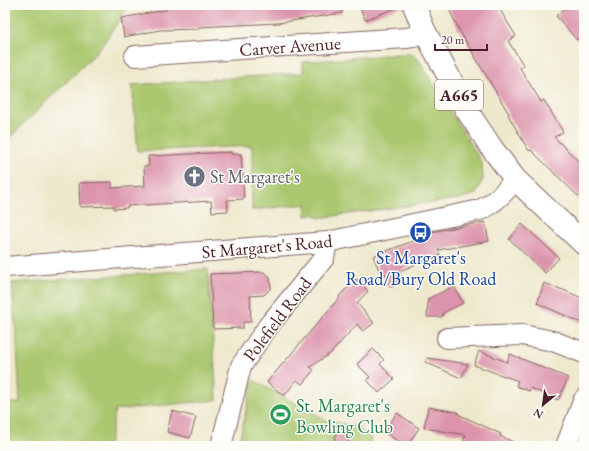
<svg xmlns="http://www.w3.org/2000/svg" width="589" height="451" font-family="'EB Garamond',serif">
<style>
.green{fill:#abc86f;stroke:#7a744d}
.building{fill:#dc93ac}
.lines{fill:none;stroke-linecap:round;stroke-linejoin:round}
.minor-casing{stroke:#836563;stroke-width:22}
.major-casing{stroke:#836563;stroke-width:24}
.minor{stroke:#fff;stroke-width:20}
.major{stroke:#fff;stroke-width:22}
.labels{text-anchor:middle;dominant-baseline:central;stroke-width:3;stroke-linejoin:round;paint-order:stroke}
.shield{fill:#fdfcf7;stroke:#806168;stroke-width:1}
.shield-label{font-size:17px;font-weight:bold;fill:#4a1f2b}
.street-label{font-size:18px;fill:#4a1f2b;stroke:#fdfcf7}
.worship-label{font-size:18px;fill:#5b616d;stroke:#fdfcf7;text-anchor:start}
.transit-label{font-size:18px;fill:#164399;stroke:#fdfcf7}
.leisure-label{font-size:18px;fill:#27864d;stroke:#fdfcf7;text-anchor:start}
</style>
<rect width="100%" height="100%" fill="#fdfcf7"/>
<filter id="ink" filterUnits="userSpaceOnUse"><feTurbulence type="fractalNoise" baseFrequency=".025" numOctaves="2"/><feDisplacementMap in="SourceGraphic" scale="8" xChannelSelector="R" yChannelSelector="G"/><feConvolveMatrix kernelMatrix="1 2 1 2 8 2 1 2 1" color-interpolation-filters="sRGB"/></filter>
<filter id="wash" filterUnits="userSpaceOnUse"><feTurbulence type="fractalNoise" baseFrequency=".012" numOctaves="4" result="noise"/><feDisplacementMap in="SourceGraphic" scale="16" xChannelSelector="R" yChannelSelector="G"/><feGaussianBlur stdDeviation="0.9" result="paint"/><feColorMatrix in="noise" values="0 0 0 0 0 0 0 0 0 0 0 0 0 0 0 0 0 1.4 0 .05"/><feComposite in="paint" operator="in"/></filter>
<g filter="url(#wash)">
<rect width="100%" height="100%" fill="#eee8cc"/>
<path class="green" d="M5,5H129L103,44L89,60L5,142Z
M410,53L418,59L482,163L483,179L476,194L459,199L318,218L315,214L306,216V204L252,210V146L138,151L132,85L303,73V62Z
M208,269L217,400L115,410L109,446H10L6,403H20L17,344L12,283Z
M253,380L326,420L360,428L359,430L371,438L369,446H238Z"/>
<g id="blocks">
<path class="building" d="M173,5H341L342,13L278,23L199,27V29L160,30L124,37L121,18L166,10V6H173Z
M359,5H401V6L365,20Z
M447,5H497L516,36L508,41L524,66L520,68L541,102L544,100L563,132L554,137L584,167V202L531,150L529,151L508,115L509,114L458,28Z
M568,5H575L584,15V33L577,40L556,16Z
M231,152V154H241L244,199L227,200L228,211L212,212L211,201L127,206V208L114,209V206L80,207L79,183L112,182V188L145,186L144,166H149L148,156Z
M485,222L489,241L438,250L440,255L399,271L403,282L390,287L385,273L382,277L373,256L432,234V232Z
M522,224L559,258L545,273L509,239Z
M264,272L270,277L271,288L264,295L250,296L251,322H243V328L213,329L210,274Z
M356,279L368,291L357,303L374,323L363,331L357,324L331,353L310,367L314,370L302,384L297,380L284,396L267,382L340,297L339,296Z
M544,283L566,291L584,299V324L537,303Z
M454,286L463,303L443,313L442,317H427L428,299Z
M373,349L384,360L380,364L394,379L379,393L367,380L370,377L357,364Z
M479,351L507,362L510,354L568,378L558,400L530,388L529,391L516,386L518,381L474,365Z
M427,358L468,364L461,378L425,362Z
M428,407L458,412V414L501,434L500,436L522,446H475L463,441L466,435L424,428Z
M172,411L196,417L190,438L167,432Z
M397,413L419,428L407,446H405L384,432Z
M338,426L351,429L347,446L334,443Z"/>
</g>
</g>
<g filter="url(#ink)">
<use href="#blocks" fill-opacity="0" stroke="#836563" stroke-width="1"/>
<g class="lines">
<defs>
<path id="minor" d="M135,56L406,38L413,37L424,30
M5,267L327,242L480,210C496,202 504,193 515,179
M447,338L522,335L553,341L584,353
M221,446L241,366L269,325L324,258L327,242
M566,446L584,399"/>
<path id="major" d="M414,5L424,30L466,109L491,147L515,179L584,244"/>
</defs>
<use href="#minor" class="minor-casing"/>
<use href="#major" class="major-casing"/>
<use href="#minor" class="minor"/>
<use href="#major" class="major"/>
</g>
</g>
<defs>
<symbol id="church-disc" viewBox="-11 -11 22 22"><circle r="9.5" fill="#6b7280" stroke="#fdfcf7"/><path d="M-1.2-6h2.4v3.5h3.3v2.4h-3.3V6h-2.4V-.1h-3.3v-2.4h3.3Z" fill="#fff"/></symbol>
<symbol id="bus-disc" viewBox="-11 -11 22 22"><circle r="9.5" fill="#1a4fb4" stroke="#fdfcf7"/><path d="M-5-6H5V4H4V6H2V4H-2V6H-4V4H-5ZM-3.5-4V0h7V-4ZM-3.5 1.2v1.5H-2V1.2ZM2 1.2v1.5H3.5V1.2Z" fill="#fff"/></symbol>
<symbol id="stadium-disc" viewBox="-11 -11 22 22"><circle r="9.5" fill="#2e9e5b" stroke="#fdfcf7"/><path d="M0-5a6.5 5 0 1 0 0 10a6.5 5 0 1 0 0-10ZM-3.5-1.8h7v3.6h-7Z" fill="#fff"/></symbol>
</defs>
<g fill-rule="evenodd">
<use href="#church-disc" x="182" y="164" width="25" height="25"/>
<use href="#bus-disc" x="408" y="220" width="25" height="25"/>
<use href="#stadium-disc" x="268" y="402" width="25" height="25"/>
</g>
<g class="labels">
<rect class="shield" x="435" y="80" width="48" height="30" rx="3"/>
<g class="shield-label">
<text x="459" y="95">A665</text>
</g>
<g class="street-label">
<text transform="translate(290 46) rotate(-4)">Carver Avenue</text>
<text transform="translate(267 246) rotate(-5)">St Margaret's Road</text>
<text transform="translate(277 319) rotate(-53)">Polefield Road</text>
</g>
<g class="worship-label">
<text x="210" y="176">St Margaret's</text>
</g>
<g class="transit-label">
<text x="421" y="257">St Margaret's<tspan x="421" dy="21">Road/Bury Old Road</tspan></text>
</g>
<g class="leisure-label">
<text x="296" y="405">St. Margaret's<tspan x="296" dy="21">Bowling Club</tspan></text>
</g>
</g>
<rect width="589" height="451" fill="none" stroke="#fdfcf7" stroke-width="20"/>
<g transform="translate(543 405) rotate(209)" stroke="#fdfcf7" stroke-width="3" paint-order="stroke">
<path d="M0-3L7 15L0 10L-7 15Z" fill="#4a1f2b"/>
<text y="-6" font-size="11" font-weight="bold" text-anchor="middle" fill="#4a1f2b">N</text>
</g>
<path d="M435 44v6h52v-6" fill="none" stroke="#4a1f2b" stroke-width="2"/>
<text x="441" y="44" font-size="12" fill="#4a1f2b" stroke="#fdfcf7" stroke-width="3" paint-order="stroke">20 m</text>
</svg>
